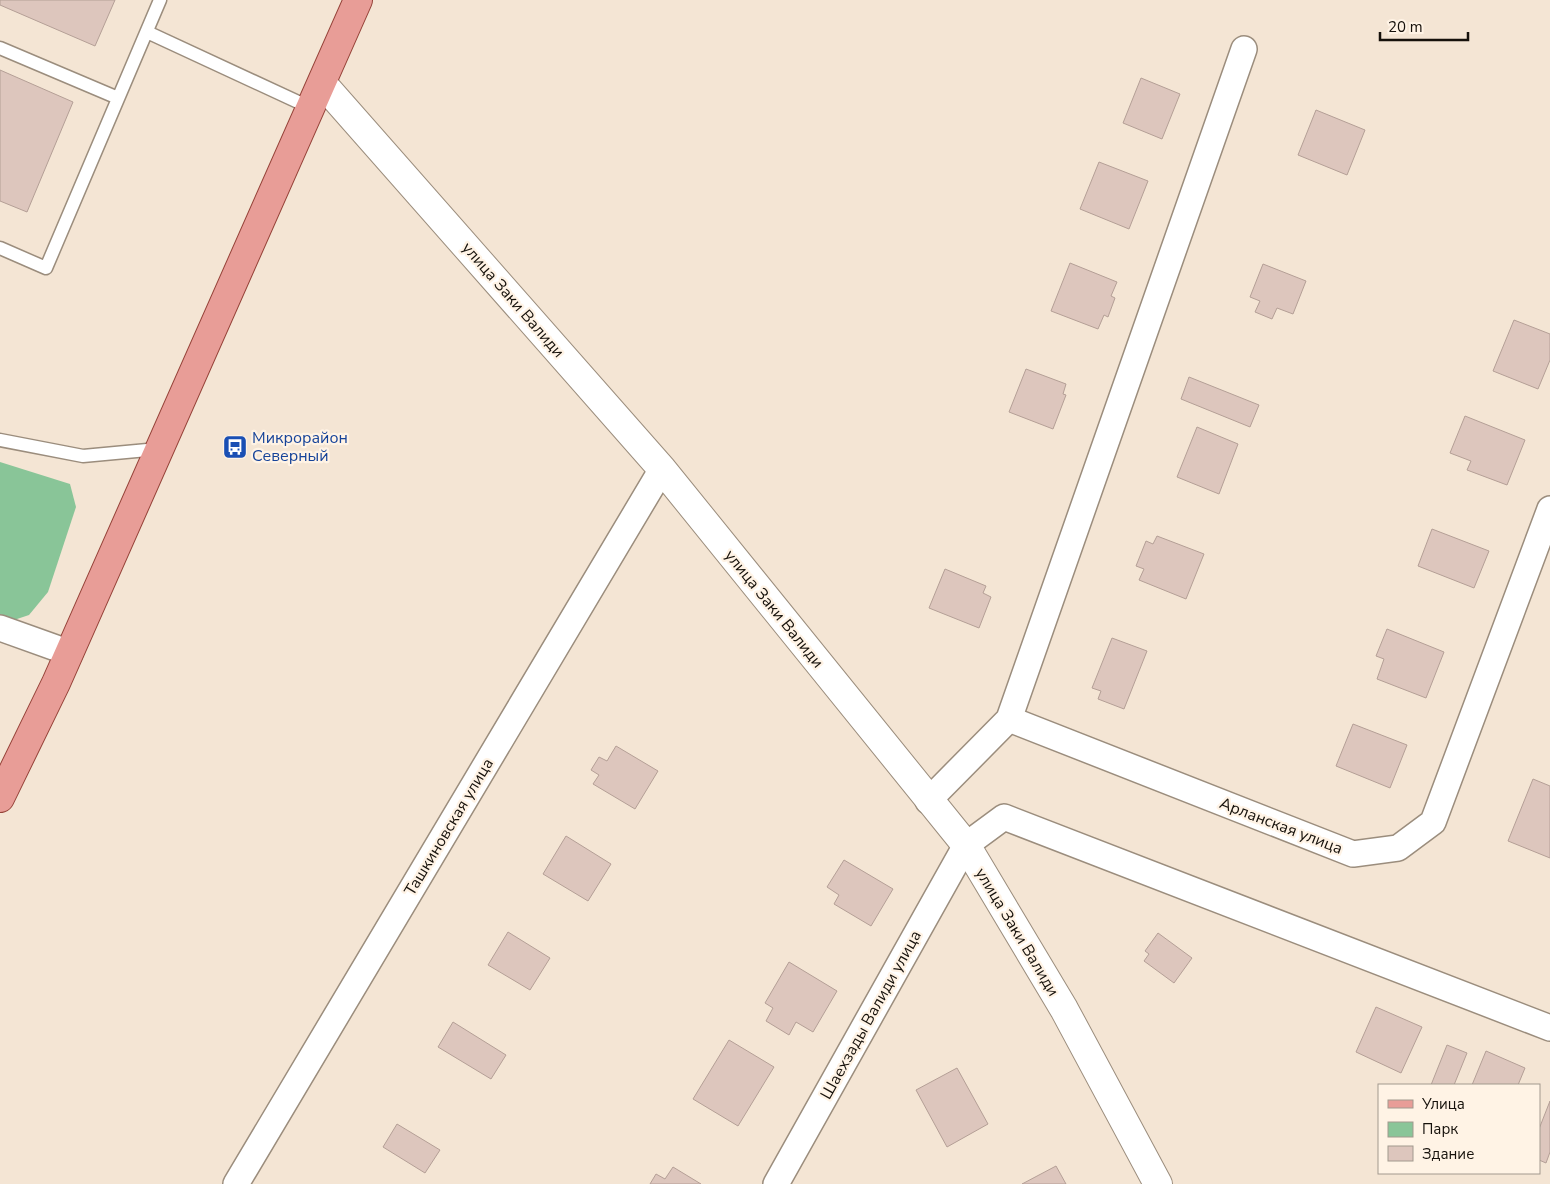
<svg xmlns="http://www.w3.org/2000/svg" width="1550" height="1184" font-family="'Nunito Sans',sans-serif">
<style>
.green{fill:#89c598}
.building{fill:#ddc6bd;stroke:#b49f96}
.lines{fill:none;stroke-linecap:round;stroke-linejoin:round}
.service-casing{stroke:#9b8d7d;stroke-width:15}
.minor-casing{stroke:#9b8d7d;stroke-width:28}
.tertiary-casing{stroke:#9b8d7d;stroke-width:30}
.primary-casing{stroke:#954238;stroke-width:30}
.service{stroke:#fff;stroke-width:12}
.minor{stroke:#fff;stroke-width:25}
.tertiary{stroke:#fff;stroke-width:28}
.primary{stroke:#e89d97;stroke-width:28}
.labels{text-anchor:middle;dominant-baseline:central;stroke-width:4.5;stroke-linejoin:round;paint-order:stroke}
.street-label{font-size:16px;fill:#16110b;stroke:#fff3e5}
.transit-label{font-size:16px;fill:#164399;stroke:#fff3e5;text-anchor:start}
</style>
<rect width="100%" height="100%" fill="#f4e5d4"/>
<path class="green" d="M0,462L70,484L76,507L48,592L29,615L14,620L0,614Z"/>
<path class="building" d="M0,0H115L95,46L0,5Z
M0,70L73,102L27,212L0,201Z
M1141,78L1180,94L1162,139L1123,123Z
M1316,110L1365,130L1347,175L1298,155Z
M1099,162L1148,181L1129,229L1080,209Z
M1070,263L1117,282L1111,296L1115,298L1108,317L1104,315L1098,329L1051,311Z
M1263,264L1306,281L1293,314L1277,308L1272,319L1255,312L1260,301L1250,297Z
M1514,320L1550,334V360L1538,389L1493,371Z
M1026,369L1066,384L1063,394L1066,395L1053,429L1009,412Z
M1189,377L1259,405L1250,427L1181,399Z
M1465,416L1525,440L1507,485L1467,470L1471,461L1450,453Z
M1197,427L1238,444L1219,494L1177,477Z
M1432,529L1489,551L1474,588L1418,566Z
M1157,536L1204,554L1186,599L1139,580L1144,569L1136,566L1146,541L1153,544Z
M945,569L986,586L983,593L991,597L979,628L929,608Z
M1387,629L1444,652L1426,698L1377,679L1384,659L1376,656Z
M1112,638L1147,651L1124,709L1098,699L1101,691L1092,688Z
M1353,724L1407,745L1390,788L1336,766Z
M616,746L658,771L635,809L593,784L599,775L591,770L599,757L607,761Z
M1533,779L1550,786V858L1508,841Z
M566,836L611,864L588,901L543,874Z
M844,860L893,889L871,926L834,904L839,895L827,887Z
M508,932L550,958L530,990L488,965Z
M1158,933L1192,958L1174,983L1144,961L1149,954L1145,951Z
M789,962L837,991L813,1032L796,1022L789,1035L766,1021L773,1008L765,1003Z
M1376,1007L1422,1027L1401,1073L1356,1052Z
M453,1022L506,1055L491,1079L438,1047Z
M729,1040L774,1067L738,1126L693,1099Z
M1447,1045L1467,1053L1454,1085H1431Z
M1486,1051L1525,1068L1518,1085H1472Z
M957,1068L988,1124L947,1147L916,1090Z
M1550,1101V1152L1546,1163L1539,1160V1129Z
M397,1124L440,1150L425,1173L383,1147Z
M1056,1166L1066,1184H1022Z
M673,1167L701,1184H650L656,1174L665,1179Z"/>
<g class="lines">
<defs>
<path id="service" d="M147,32L311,108
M0,48L118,98
M0,248L46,268L160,0
M0,440L83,456L158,449"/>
<path id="minor" d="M0,628L70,653
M1009,719L1353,854L1398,848L1433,822L1550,509
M928,801L1009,719L1244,49
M236,1184L662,469
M776,1184L966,845L1004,817L1550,1028"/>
<path id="tertiary" d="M322,83L662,469L966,845L1064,1009L1158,1184"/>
<path id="primary" d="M0,798L56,683L358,0"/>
</defs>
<use href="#service" class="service-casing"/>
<use href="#minor" class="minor-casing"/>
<use href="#tertiary" class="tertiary-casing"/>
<use href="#primary" class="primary-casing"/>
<use href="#service" class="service"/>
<use href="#minor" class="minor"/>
<use href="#tertiary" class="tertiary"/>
<use href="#primary" class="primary"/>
</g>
<defs>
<symbol id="bus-square" viewBox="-11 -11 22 22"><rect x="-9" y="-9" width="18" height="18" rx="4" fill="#1a4fb4" stroke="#fff3e5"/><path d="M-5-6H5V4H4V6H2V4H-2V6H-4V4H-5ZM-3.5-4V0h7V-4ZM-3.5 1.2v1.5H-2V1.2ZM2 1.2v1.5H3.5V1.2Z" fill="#fff"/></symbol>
</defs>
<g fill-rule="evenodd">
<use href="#bus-square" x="221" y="433" width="28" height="28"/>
</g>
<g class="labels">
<g class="street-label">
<text transform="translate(513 300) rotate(49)">улица Заки Валиди</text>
<text transform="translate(774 609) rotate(51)">улица Заки Валиди</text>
<text transform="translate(1281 826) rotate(21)">Арланская улица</text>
<text transform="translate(449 827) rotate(-59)">Ташкиновская улица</text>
<text transform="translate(1017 932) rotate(59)">улица Заки Валиди</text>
<text transform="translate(871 1015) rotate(-61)">Шаехзады Валиди улица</text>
</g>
<g class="transit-label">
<text x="252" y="438">Микрорайон<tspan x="252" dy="18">Северный</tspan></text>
</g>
</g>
<rect x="1378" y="1084" width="162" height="90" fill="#fff3e5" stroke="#a2998e"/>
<rect x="1388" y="1100" width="25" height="8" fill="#e89d97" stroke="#a2998e"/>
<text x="1422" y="1109" font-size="15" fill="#16110b">Улица</text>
<rect x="1388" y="1122" width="25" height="15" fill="#89c598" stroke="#a2998e"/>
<text x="1422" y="1134" font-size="15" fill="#16110b">Парк</text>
<rect x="1388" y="1146" width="25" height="15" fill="#ddc6bd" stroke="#a2998e"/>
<text x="1422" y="1159" font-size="15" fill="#16110b">Здание</text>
<path d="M1380 32v8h88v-8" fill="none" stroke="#16110b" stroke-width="2.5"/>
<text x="1388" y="32" font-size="15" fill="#16110b" stroke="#fff3e5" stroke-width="4" paint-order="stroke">20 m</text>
</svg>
